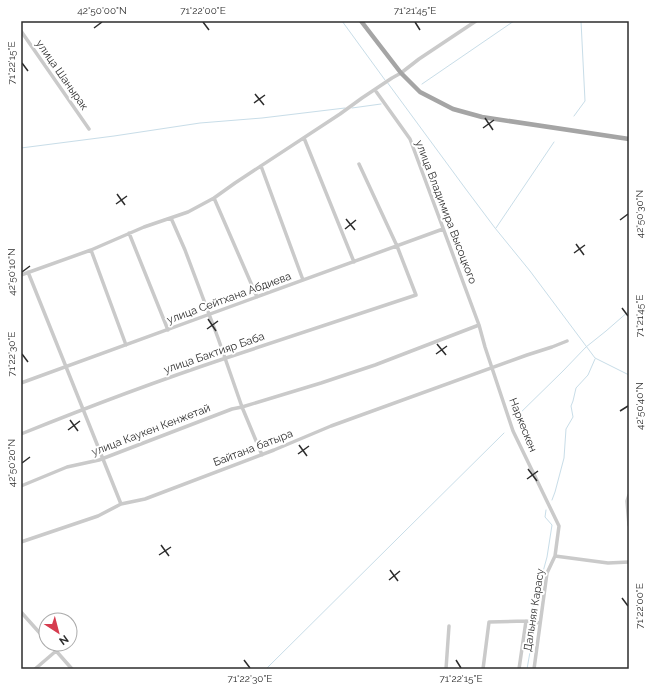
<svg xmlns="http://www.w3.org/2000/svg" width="650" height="690" font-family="Raleway,sans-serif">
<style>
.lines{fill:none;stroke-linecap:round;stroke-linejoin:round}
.stream{stroke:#c8dde8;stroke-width:1}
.minor{stroke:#cacaca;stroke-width:3.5}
.major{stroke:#a5a5a5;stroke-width:4.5}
.ticks{fill:none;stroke:#2d2d2d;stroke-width:1.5}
.labels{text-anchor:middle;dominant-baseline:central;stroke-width:4;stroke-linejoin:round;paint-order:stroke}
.street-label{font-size:11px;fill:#2d2d2d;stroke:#fff}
.neatline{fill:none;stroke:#2d2d2d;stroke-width:1.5}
.ticks-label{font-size:10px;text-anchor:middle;fill:#2d2d2d}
</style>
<rect width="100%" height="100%" fill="#fff"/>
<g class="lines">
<path class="stream" d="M342,21L385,80
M387,82L465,188L495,228L530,271L595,358L629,375
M422,84L514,21
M352,108L381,104
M574,116L585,101L581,21
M21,148L114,136L200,123L262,118L345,108
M496,228L554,142
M514,419L563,371L586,347L606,331L629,311
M552,500L555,492L564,458L566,429L573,417L571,406L573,401L576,388L588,375L595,359
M534,620L533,599L541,579L547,557L552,525L545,517L546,510
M266,669L400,536L504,433
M527,669L530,652L535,629L534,623"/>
<path class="minor" d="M21,31L89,129
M375,90L410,139L479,325L485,347L513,431L559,526L555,556L547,573L534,669
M304,138L354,262
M261,166L303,280
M214,198L257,297
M171,218L185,250L218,338L242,407L262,455
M129,233L168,330
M91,250L126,345
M28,272L121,504
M21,275L91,250L144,227L188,212L214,198L235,183L340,114L362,98L392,78L401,73L419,59L476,21
M21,383L443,229
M21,434C88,407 157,381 226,358C289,337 352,316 416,295L397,246L359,164
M21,486L67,467L99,460L232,409L242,407L321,383L375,365L479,325
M629,495L627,501L629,525
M21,542L98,516L121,504L145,499L274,450L331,426L527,355L552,347L567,341
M555,556L608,563L629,562
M21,612L46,640
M50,644L72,669
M35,669L56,651
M446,669L449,626
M483,669L489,622L526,621L540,623
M519,669L526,621"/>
<path class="major" d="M361,21L401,73L420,92L453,109L482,117L629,139"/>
</g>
<path class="ticks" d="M203,22L209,30M415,22L420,30M94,28L102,22M22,63L28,71M255,94L264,105M254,103L265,95M485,118L493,130M483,128L494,120M117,194L125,205M116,204L127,196M346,219L355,230M620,220L628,214M345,229L356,220M576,244L584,255M574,253L585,245M22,272L30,266M622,308L628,316M208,319L216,331M207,329L218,321M437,344L446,355M22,354L28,362M436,354L447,346M620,411L628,406M70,420L78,431M68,430L80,421M299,445L307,456M298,454L309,446M22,463L30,457M528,469L537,481M527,479L538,471M161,545L169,556M159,555L171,547M390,570L398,581M389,580L400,571M622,598L628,606M244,660L250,668M456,660L461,668"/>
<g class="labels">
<g class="street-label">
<text transform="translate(62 75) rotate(55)">улица Шанырак</text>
<text transform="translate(446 212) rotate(69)">улица Владимира Высоцкого</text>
<text transform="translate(229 298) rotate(-20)">улица Сейтхана Абдиева</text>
<text transform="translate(214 353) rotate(-19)">улица Бактияр Баба</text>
<text transform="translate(523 425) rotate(68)">Наркескен</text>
<text transform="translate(151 430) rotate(-21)">улица Каукен Кенжетай</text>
<text transform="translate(253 448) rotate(-21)">Байтана батыра</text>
<text transform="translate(534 610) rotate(-81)">Дальняя Карасу</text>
</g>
</g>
<rect width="650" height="690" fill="none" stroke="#ffffff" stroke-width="44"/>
<g transform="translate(58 632) rotate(144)"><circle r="19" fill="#ffffff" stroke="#ababab"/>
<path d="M0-3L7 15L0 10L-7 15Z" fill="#d63c4f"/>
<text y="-6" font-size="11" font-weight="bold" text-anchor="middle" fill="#2d2d2d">N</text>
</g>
<rect x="22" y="22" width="606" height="646" class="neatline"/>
<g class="ticks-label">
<text x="102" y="14">42°50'00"N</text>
<text x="203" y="14">71°22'00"E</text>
<text x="415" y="14">71°21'45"E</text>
<text transform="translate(11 63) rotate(-90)" y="4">71°22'15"E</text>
<text transform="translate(639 214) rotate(-90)" y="4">42°50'30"N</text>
<text transform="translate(11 272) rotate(-90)" y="4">42°50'10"N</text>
<text transform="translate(639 316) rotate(-90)" y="4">71°21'45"E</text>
<text transform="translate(11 354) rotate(-90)" y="4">71°22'30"E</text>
<text transform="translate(639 406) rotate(-90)" y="4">42°50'40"N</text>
<text transform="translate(11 463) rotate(-90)" y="4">42°50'20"N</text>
<text transform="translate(639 606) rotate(-90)" y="4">71°22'00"E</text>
<text x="250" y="682">71°22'30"E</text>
<text x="461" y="682">71°22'15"E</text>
</g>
</svg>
